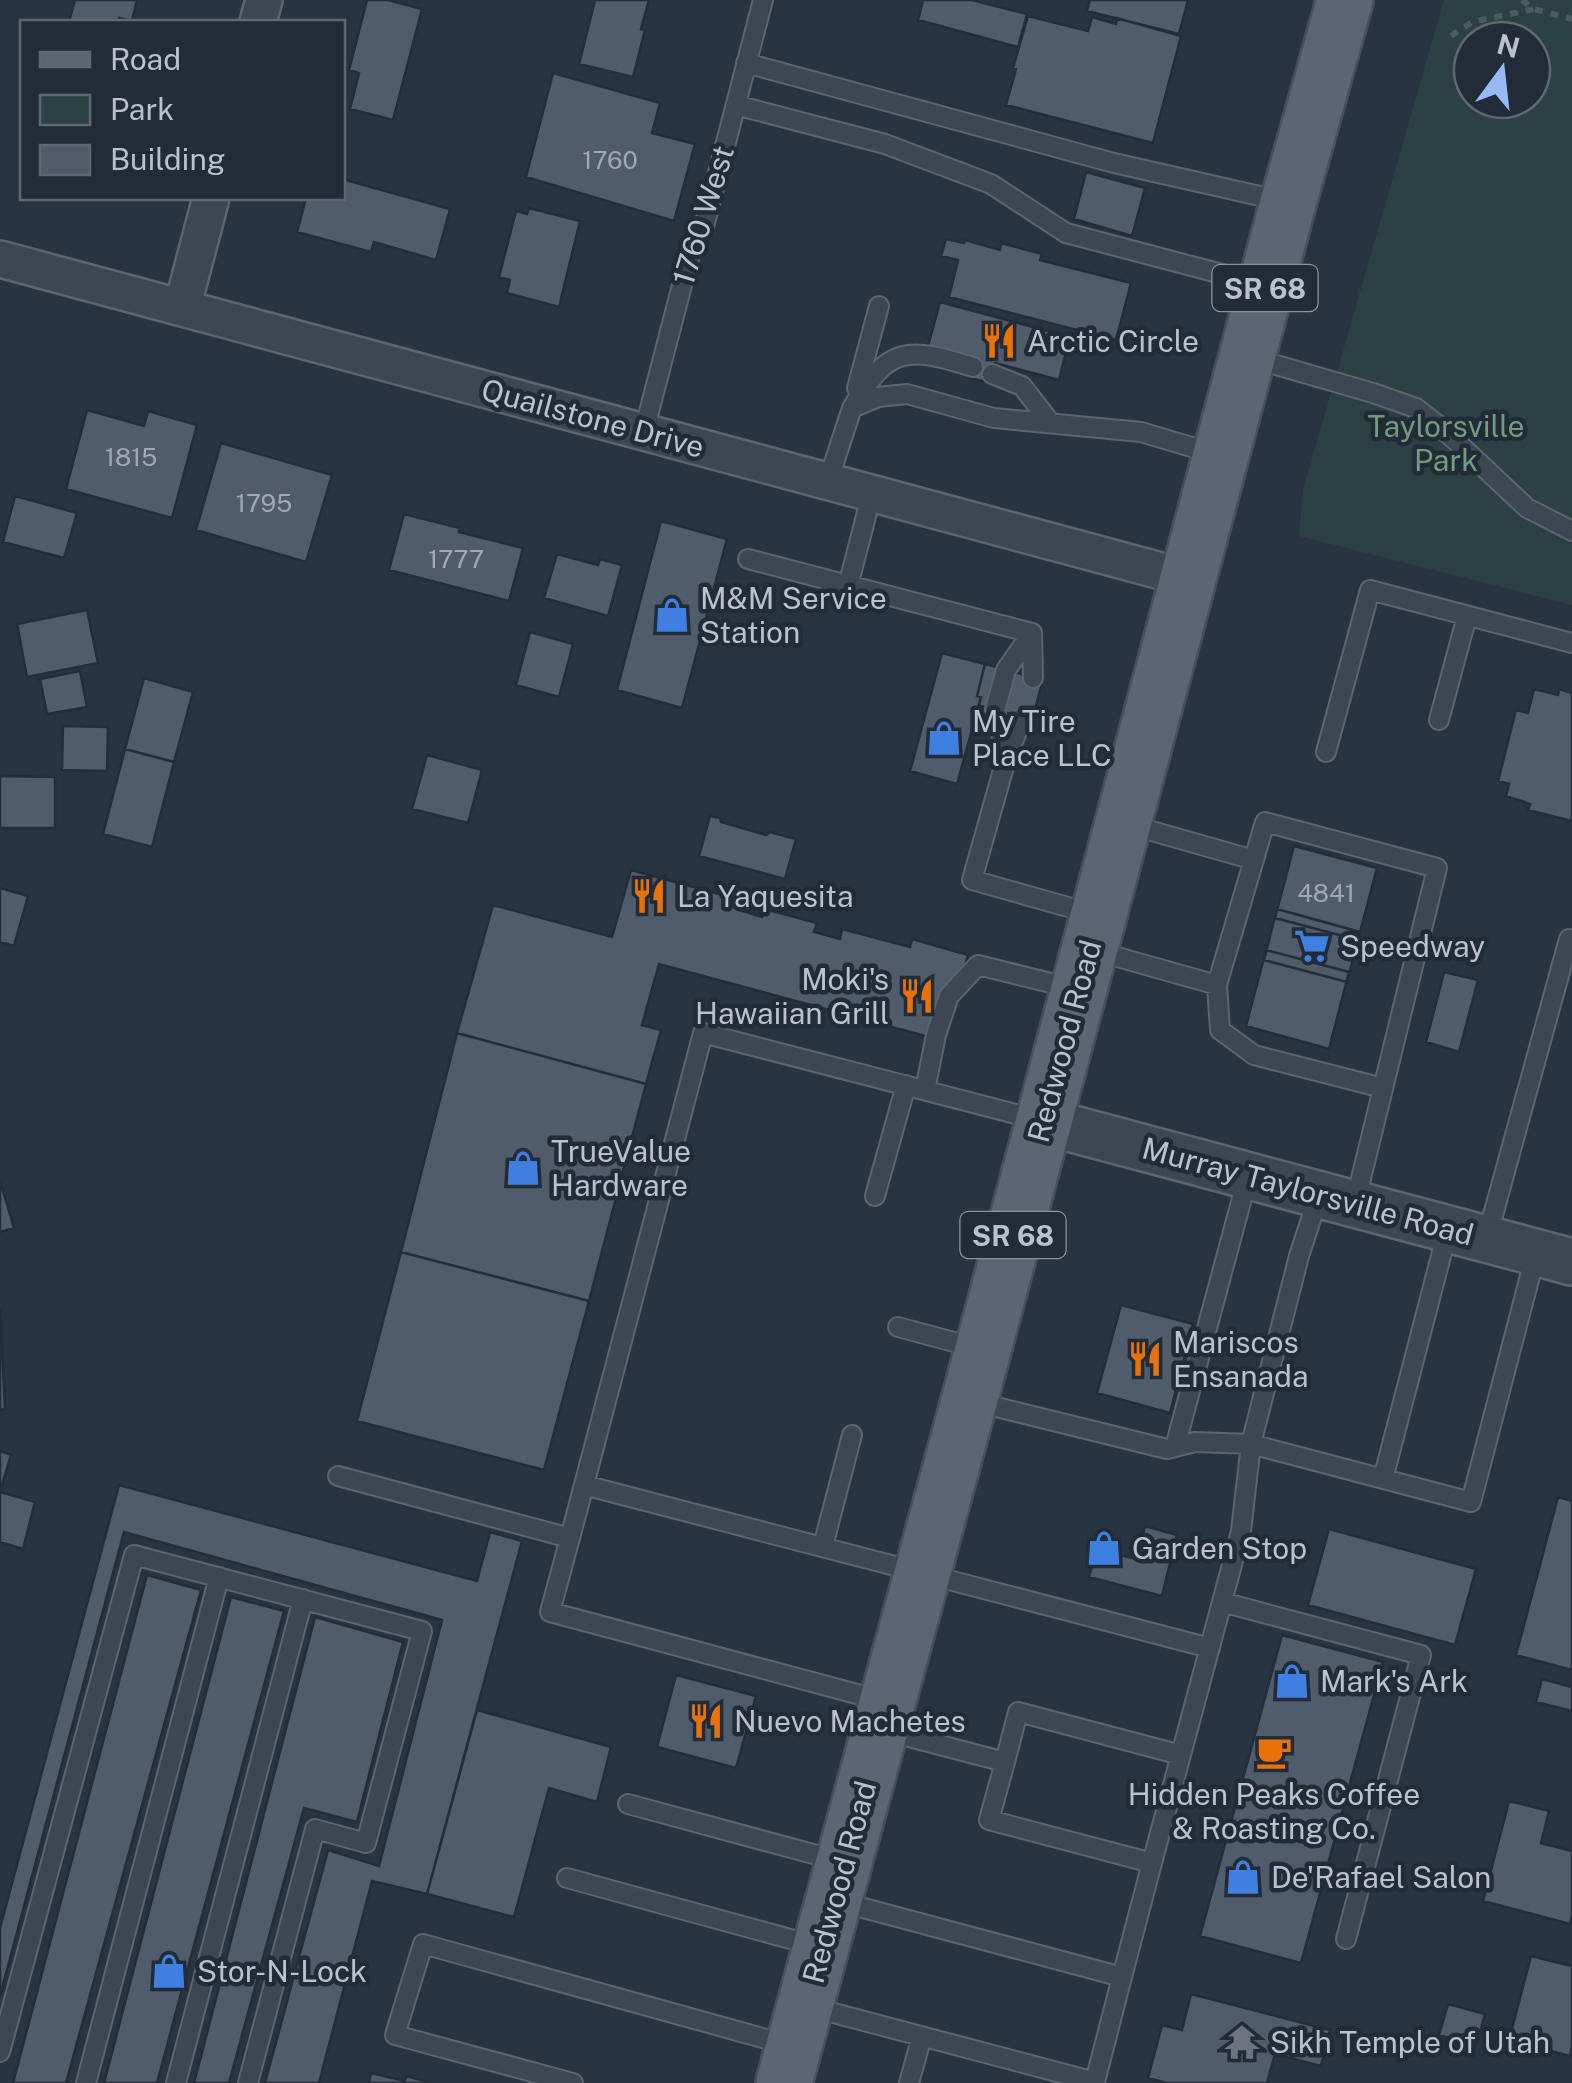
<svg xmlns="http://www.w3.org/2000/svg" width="1572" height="2083" font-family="'Public Sans',sans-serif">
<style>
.green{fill:#2b4144;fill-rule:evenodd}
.building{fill:#505b6c;stroke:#242d3a;stroke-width:2.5}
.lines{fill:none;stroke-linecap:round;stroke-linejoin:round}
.service-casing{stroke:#5c6470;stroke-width:22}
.minor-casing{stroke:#5c6470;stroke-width:40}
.tertiary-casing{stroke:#5c6470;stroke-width:50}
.primary-casing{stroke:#474f5c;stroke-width:60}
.path{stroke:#495d60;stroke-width:6;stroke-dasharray:8 8;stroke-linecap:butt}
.service{stroke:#3d4653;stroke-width:18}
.minor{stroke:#3d4653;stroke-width:35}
.tertiary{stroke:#3d4653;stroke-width:45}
.primary{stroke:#5c6573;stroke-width:55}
.labels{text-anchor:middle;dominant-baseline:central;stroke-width:9;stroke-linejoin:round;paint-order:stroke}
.number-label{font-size:25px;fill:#a0a8b4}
.shield{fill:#222b38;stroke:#8d94a0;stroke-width:2.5}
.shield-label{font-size:28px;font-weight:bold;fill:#bbc1cc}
.street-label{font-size:30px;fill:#bbc1cc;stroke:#222b38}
.poi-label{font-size:30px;fill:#bbc1cc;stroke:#222b38;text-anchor:start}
.park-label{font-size:30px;fill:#739c7d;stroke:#222b38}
</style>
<rect width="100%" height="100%" fill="#293443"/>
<path class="green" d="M1444,0H1572V605L1299,536L1303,490ZM1472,40H1532V100H1472Z"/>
<path class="building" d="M75,0H137L132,21L119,18L117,22H69Z
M367,0H388L422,9L393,120L350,109L359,73L349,70Z
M595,0H649L641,29L645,30L633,77L579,64Z
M923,0H972L1027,14L1018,47L918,20Z
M1090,0H1188L1179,34L1087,11Z
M1028,16L1088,31L1092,17L1116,24L1117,18L1181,36L1153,143L1006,105L1016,69L1013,68Z
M553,73L660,103L652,133L695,144L674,221L526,177Z
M1086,172L1145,188L1132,236L1074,219Z
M342,179L450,209L436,260L374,242L371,252L297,232L306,198H342Z
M529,208L580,221L559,307L507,293L510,280L499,277L516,211L527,214Z
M946,239L964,243L965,240L1000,250L1001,243L1042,254L1040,260L1131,283L1116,340L949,297L958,260L941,256Z
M940,302L1070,337L1059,380L995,363L989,383L970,378L975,359L928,346Z
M87,410L144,426L148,411L197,425L172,518L66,489Z
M221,443L332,475L306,562L196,530Z
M15,496L77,513L64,558L3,542Z
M404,514L460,528L459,532L523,548L509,601L389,570Z
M661,521L727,539L682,708L617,690Z
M557,554L598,565L600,559L622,565L608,616L544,598Z
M87,610L98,663L27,677L17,624Z
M530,632L573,644L559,697L516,685Z
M942,653L985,664L977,696L981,697L957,784L910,771Z
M985,664L1043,680L1032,720L979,705L981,697L977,696Z
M80,671L87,707L47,714L40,679Z
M144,678L193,692L174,762L125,749Z
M1534,689L1558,695L1559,689L1572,693V821L1528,810L1530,804L1506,796L1509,784L1498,781L1516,710L1528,713Z
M63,726L108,727L107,771L62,770Z
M125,749L174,762L152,847L103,834Z
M427,755L482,770L468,823L412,809Z
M0,776L55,777V828H0Z
M710,816L720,818L721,822L766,835L770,832L796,839L785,879L699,856Z
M1294,846L1377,868L1358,940L1275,918Z
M631,870L741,900L739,910L762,917L765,909L817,923L814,932L840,939L842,929L910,947L912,939L968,955L957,995L929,1037L659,964L642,1025L661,1030L646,1084L457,1033L493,905L612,937Z
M0,888L28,896L14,946L0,942Z
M1277,909L1360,932L1347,982L1264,960Z
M1266,950L1349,972L1329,1049L1246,1026Z
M1444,972L1478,980L1459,1052L1426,1042Z
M457,1033L646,1084L589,1301L401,1252Z
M1,1184L14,1228L0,1232V1185Z
M401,1252L589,1301L544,1470L357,1421Z
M1121,1305L1193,1324L1170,1413L1097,1393Z
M0,1308L5,1409L0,1410Z
M0,1451L11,1455L0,1492L35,1502L23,1549L0,1542Z
M119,1485L477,1581L490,1532L522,1541L427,1894L372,1881L319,2083H265L328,1850L379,1866L442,1620L124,1532L0,1996V1928Z
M1558,1497L1572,1501V1670L1516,1655Z
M1145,1526L1177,1535L1162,1596L1089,1577L1093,1563L1106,1566L1109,1552L1136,1559Z
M1329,1529L1476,1569L1455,1645L1308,1605Z
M147,1575L201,1590L66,2083H13Z
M231,1597L284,1611L157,2083H104Z
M315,1617L403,1642L357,1822L304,1808L229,2083H194Z
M1282,1635L1383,1662L1301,1963L1200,1936Z
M676,1675L756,1696L736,1768L657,1747Z
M1542,1679L1572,1687V1711L1536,1702Z
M477,1710L611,1747L597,1802L549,1788L514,1917L427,1894Z
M1509,1801L1549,1811L1541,1843L1572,1851V1915L1570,1924L1483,1901Z
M1531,1956L1572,1966V2046L1570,2056L1509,2040Z
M1191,1994L1330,2030L1321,2066L1275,2054L1267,2083H1167L1148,2078L1162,2025L1182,2030Z
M1448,2004L1485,2014L1476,2046L1439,2035Z
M371,2073L405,2081L406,2076L432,2083H369Z"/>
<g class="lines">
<defs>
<path id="service" d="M746,63L1114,163L1282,201
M736,105L885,144L991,184L1066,233L1260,284
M1252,358L1373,393L1416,408L1443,429L1527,508L1572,531
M992,374L1022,386L1050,422
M857,388L879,306
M852,408C888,346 907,346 973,367
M644,431L693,243L705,223L763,0
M828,481L852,408L878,397L907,394L994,418L1141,432L1215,454
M748,559L1032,633
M848,586L872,493
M1032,634L1033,678
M1023,717L1007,756L972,880L1093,914
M1439,720L1467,616
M1326,752L1370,590L1572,643
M1007,756L995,710L1006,670L1032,633
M1127,824L1254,860
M1096,951L1217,985L1265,822L1437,868L1355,1203
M1217,985L1220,1030L1254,1055L1383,1088
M925,1090L936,1035L949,996L978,965L1075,989
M1319,1195L1299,1256L1251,1444L1471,1502L1536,1253
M875,1196L906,1085
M1487,1237L1569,939
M898,1327L980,1349
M1175,1447L1248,1176
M338,1476L570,1538L703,1033L1039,1120
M1383,1479L1448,1229
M584,1485L1210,1648
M570,1538L550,1612L883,1701
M823,1546L852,1435
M1222,1602L1421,1655L1346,1939
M886,1731L1005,1762L989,1820L1152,1863L1241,1531L1251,1444L1195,1442L1167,1449L976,1402
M1005,1762L1018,1712L1181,1755
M628,1804L839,1861
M567,1878L816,1946
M1122,1977L1152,1863
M811,2007L1095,2082L1122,1977L841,1902
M0,2052L134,1555L422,1631L366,1843L315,1829L248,2083
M86,2083L219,1577
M176,2083L303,1599
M573,2083L395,2035L423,1944L788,2045
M909,2083L922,2036"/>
<path id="minor" d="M258,22L264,0
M0,259L1187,578
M182,308L211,198"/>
<path id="tertiary" d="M1043,1121L1572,1262"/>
<path id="primary" d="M784,2083L983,1350L1288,203L1345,0"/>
</defs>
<use href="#service" class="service-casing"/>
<use href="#minor" class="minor-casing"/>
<use href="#tertiary" class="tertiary-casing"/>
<use href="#primary" class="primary-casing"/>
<path class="path" d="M1522,0L1534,9L1572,19
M1451,36L1472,22L1534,9"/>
<use href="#service" class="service"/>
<use href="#minor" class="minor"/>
<use href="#tertiary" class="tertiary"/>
<use href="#primary" class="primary"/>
</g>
<defs>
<symbol id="restaurant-bare" viewBox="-9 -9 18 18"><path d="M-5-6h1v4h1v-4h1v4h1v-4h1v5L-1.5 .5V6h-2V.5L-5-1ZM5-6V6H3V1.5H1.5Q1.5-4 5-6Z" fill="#e8710a" stroke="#222b38" stroke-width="2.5" paint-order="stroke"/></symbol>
<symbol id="shop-bare" viewBox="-9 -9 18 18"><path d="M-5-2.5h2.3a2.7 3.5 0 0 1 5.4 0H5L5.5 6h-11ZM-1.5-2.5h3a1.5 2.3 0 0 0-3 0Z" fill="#3f7fe0" stroke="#222b38" stroke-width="2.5" paint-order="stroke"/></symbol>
<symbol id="supermarket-bare" viewBox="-9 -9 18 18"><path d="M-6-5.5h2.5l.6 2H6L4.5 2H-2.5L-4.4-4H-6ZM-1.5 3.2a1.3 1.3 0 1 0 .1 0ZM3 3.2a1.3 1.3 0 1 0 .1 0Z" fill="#3f7fe0" stroke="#222b38" stroke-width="2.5" paint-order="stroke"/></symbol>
<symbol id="cafe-bare" viewBox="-9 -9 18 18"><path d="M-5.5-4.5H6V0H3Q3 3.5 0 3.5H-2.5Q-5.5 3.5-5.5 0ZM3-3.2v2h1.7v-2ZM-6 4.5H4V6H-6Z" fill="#e8710a" stroke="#222b38" stroke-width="2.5" paint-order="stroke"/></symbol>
<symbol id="temple-bare" viewBox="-9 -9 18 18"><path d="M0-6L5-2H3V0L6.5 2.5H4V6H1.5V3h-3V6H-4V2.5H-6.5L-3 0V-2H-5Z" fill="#6b7280" stroke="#222b38" stroke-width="2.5" paint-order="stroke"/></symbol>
</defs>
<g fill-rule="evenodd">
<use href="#restaurant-bare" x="974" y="316" width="50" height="50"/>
<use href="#shop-bare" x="647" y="590" width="50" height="50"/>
<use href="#shop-bare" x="919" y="713" width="50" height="50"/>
<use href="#restaurant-bare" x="624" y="871" width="50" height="50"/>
<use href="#supermarket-bare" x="1287" y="921" width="50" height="50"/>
<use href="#restaurant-bare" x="892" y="971" width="50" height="50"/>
<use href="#shop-bare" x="498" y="1143" width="50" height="50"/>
<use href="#restaurant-bare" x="1120" y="1334" width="50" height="50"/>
<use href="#shop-bare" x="1079" y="1523" width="50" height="50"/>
<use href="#shop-bare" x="1267" y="1656" width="50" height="50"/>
<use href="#restaurant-bare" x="681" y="1696" width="50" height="50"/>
<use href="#cafe-bare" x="1249" y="1727" width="50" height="50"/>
<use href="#shop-bare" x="1218" y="1852" width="50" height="50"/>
<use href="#shop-bare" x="144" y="1946" width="50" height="50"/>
<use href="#temple-bare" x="1217" y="2017" width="50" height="50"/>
</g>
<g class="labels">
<g class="number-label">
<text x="610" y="160">1760</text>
<text x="131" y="457">1815</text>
<text x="264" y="503">1795</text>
<text x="456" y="559">1777</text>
<text x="1326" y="893">4841</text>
</g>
<g class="shield">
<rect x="1212.5" y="265" width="105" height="46" rx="8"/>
<rect x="960.5" y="1212" width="105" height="46" rx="8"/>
</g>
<g class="shield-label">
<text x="1265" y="288">SR 68</text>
<text x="1013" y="1235">SR 68</text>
</g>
<g class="street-label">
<text transform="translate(703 215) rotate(-73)">1760 West</text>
<text transform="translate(593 418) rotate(15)">Quailstone Drive</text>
<text transform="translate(1064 1041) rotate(-75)">Redwood Road</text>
<text transform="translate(1308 1191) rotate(15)">Murray Taylorsville Road</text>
<text transform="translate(839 1882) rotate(-75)">Redwood Road</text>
</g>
<g class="poi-label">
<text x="1027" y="341">Arctic Circle</text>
<text x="700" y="598">M&amp;M Service<tspan x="700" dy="34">Station</tspan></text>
<text x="972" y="721">My Tire<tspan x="972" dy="34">Place LLC</tspan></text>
<text x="677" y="896">La Yaquesita</text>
<text x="1340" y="946">Speedway</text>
<text x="889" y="979" text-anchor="end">Moki's<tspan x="889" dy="34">Hawaiian Grill</tspan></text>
<text x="551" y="1151">TrueValue<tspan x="551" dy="34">Hardware</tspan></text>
<text x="1173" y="1342">Mariscos<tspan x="1173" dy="34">Ensanada</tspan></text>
<text x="1132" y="1548">Garden Stop</text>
<text x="1320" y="1681">Mark's Ark</text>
<text x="734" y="1721">Nuevo Machetes</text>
<text x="1274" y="1794" text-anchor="middle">Hidden Peaks Coffee<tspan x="1274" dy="34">&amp; Roasting Co.</tspan></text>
<text x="1271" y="1877">De'Rafael Salon</text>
<text x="197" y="1971">Stor-N-Lock</text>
<text x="1270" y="2042">Sikh Temple of Utah</text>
</g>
<g class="park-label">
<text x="1446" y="426">Taylorsville<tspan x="1446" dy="34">Park</tspan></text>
</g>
</g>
<rect x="20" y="20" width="325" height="180" fill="#222b38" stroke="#5f6773" stroke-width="2.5"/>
<rect x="40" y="52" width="50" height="15" fill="#5c6573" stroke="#5f6773" stroke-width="2.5"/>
<text x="110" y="70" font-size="30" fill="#bbc1cc">Road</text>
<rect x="40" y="95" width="50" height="30" fill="#2b4144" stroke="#5f6773" stroke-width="2.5"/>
<text x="110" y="120" font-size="30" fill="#bbc1cc">Park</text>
<rect x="40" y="145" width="50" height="30" fill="#505b6c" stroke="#5f6773" stroke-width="2.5"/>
<text x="110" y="170" font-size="30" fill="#bbc1cc">Building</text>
<g transform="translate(1502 70) rotate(15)"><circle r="48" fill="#222b38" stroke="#5f6773" stroke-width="2.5"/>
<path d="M0-8L18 38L0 25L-18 38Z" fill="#98baf4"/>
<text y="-15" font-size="28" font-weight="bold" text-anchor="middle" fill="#bbc1cc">N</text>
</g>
</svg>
